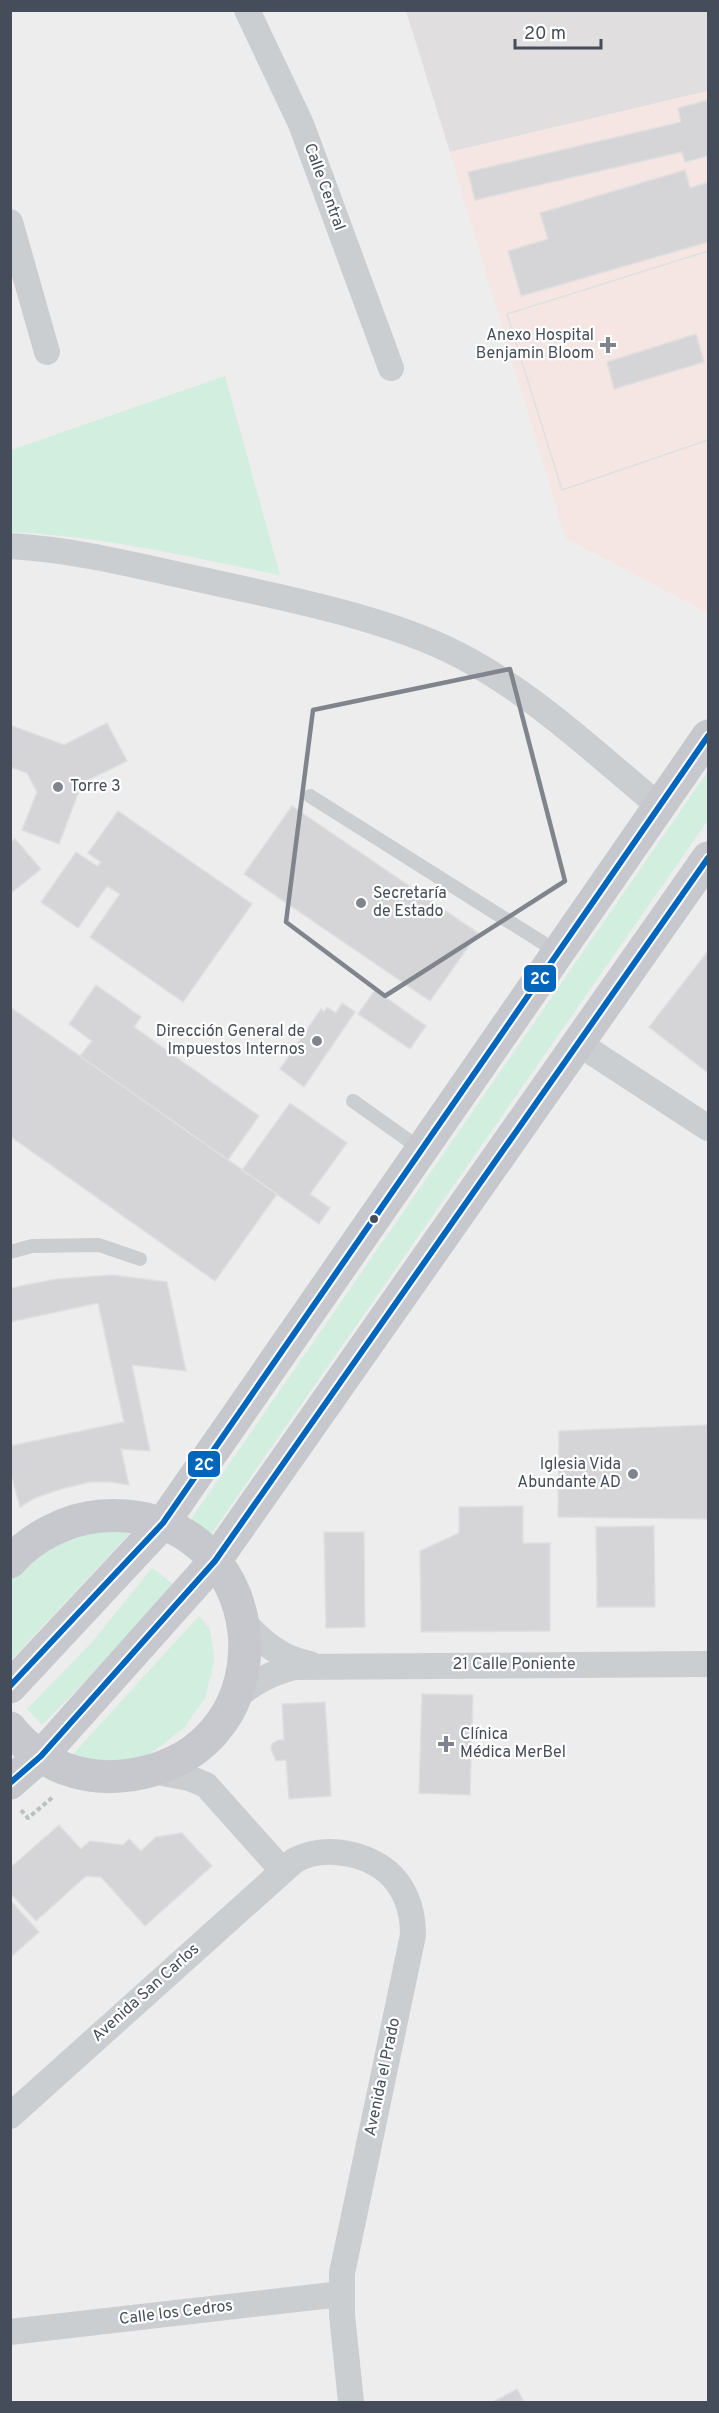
<svg xmlns="http://www.w3.org/2000/svg" width="719" height="2413" font-family="Overpass,sans-serif">
<style>
.education{fill:#e0dedf}
.medical{fill:#f5e6e3}
.green{fill:#d1eedf}
.building{fill:#d5d5d7;stroke:#dfdfe0;stroke-width:1.5;fill-rule:evenodd}
.lines{fill:none;stroke-linecap:round;stroke-linejoin:round}
.path{stroke:#b7c2c1;stroke-width:4;stroke-dasharray:4.5 3;stroke-linecap:butt}
.service{stroke:#cbced1;stroke-width:14}
.minor{stroke:#cbced1;stroke-width:26}
.primary{stroke:#c6c8cd;stroke-width:33}
.bus-1-casing{stroke:#fff;stroke-width:10}
.bus-1{stroke:#0065bd;stroke-width:6}
.marked{fill:none;stroke:#80858d;stroke-width:4.5;stroke-linejoin:round}
.poi-dot{fill:#80858d;stroke:#fff;stroke-width:2}
.bus-dot{fill:#444d59;stroke:#fff;stroke-width:2}
.labels{text-anchor:middle;dominant-baseline:central;stroke-width:4.5;stroke-linejoin:round;paint-order:stroke}
.street-label{font-size:16px;fill:#444d59;stroke:#fff}
.poi-label{font-size:16px;fill:#444d59;stroke:#fff;text-anchor:end}
.line-badge{stroke:#fff;stroke-width:2}
.badge-label{font-size:16px;text-anchor:middle;font-weight:bold;fill:#fff}
</style>
<rect width="100%" height="100%" fill="#eeeded"/>
<path class="education" d="M406,11H708V91L450,152Z"/>
<path class="medical" d="M708,91V613L566,538L450,152Z"/>
<path class="green" d="M225,376L280,575C191,557 102,536 11,532V450Z
M708,771V820L209,1537L189,1522Z
M84,1531H132L11,1660L10,1581L30,1560Z
M152,1568L173,1584L114,1652L42,1725L27,1709L93,1641Z
M199,1616L210,1629L214,1656L213,1667L205,1698L185,1727L149,1755L131,1762L86,1761L73,1754Z"/>
<path class="building" d="M708,100V156L685,162L682,152L475,200L468,172L681,122L678,108Z
M685,170L690,188L708,182V242L521,296L508,251L548,239L540,213Z
M708,251V440L562,490L507,314ZM696,334L704,362L614,389L607,362Z
M708,251V440L562,490L507,314Z
M107,723L127,761L82,783L59,844L22,830L37,792L27,773L10,767V725L64,745Z
M292,806L478,933L430,1001L244,874Z
M118,811L252,904L183,1002L90,937L120,894L107,886L78,928L41,902L76,852L97,866L101,862L88,853Z
M15,839L41,869L10,894V843Z
M708,951V1073L649,1027Z
M96,985L141,1017L134,1027L259,1116L228,1160L80,1056L92,1041L69,1024Z
M375,990L426,1026L410,1049L358,1014Z
M342,1003L355,1012L304,1087L280,1069L321,1009L324,1012L327,1007L336,1013Z
M10,1007L277,1194L215,1281L10,1136Z
M290,1103L347,1143L310,1194L330,1208L319,1224L242,1170Z
M112,1275L167,1282L186,1371L132,1365L150,1451L121,1449L129,1485L110,1482H90L61,1489L35,1498L20,1507L10,1471V1288L57,1279Z
M98,1303L124,1422L10,1446V1322Z
M708,1425V1519L558,1517L559,1431Z
M523,1506V1543H550V1631L421,1632L420,1551L459,1533V1507Z
M654,1526L655,1607H597L596,1527Z
M324,1532H364L365,1627L326,1628Z
M422,1694L473,1695L470,1795L419,1793Z
M325,1702L331,1796L289,1799L286,1760L276,1761L271,1749L272,1744L278,1740H284L282,1704Z
M59,1825L81,1849L90,1841L123,1845L129,1839L141,1851L156,1837L182,1833L212,1866L145,1926L101,1877L86,1876L36,1921L10,1893V1868Z
M10,1900L39,1932L11,1957H10Z
M517,2389L524,2402H493Z"/>
<g class="lines">
<path class="path" d="M21,1810L28,1818L53,1797"/>
<path class="service" d="M310,796L559,953
M353,1101L422,1150
M10,1252L32,1246L99,1245L140,1259"/>
<path class="minor" d="M247,10L301,124L391,368
M10,222L47,352
M10,546C78,550 142,567 207,581C289,599 400,620 472,662C541,701 599,756 659,806
M578,1043L708,1128
M244,1622C263,1643 282,1659 310,1664
M235,1698C254,1682 271,1673 295,1667L708,1664
M152,1771L189,1778L206,1785L282,1870
M10,2116L294,1861C324,1843 375,1853 397,1882C409,1898 413,1915 413,1935L342,2273V2315L351,2402
M10,2332L341,2294"/>
<path class="primary" d="M10,1562C33,1536 67,1519 101,1516C273,1503 300,1749 131,1775C84,1782 40,1766 10,1728
M10,1687L163,1523L708,736
M10,1783L41,1756L215,1561L708,858"/>
<defs>
<path id="bus-1" d="M10,1686L163,1523L708,736
M10,1783L41,1756L215,1561L708,858"/>
</defs>
<use href="#bus-1" class="bus-1-casing"/>
<use href="#bus-1" class="bus-1"/>
</g>
<path class="marked" d="M510,669L565,881L385,996L286,922L313,710Z"/>
<g class="poi-dot">
<path d="M605 336h6v6h6v6h-6v6h-6v-6h-6v-6h6z"/>
<circle cx="58" cy="787" r="6"/>
<circle cx="361" cy="903" r="6"/>
<circle cx="317" cy="1041" r="6"/>
<circle cx="633" cy="1474" r="6"/>
<path d="M443 1735h6v6h6v6h-6v6h-6v-6h-6v-6h6z"/>
</g>
<circle class="bus-dot" cx="374" cy="1219" r="5"/>
<g class="labels">
<g class="street-label">
<text transform="translate(324 187) rotate(70)">Calle Central</text>
<text x="514" y="1665">21 Calle Poniente</text>
<text transform="translate(146 1993) rotate(-42)">Avenida San Carlos</text>
<text transform="translate(383 2077) rotate(-78)">Avenida el Prado</text>
<text transform="translate(176 2313) rotate(-7)">Calle los Cedros</text>
</g>
<g class="poi-label">
<text x="594" y="336">Anexo Hospital<tspan x="594" dy="18">Benjamin Bloom</tspan></text>
<text x="70" y="787" text-anchor="start">Torre 3</text>
<text x="373" y="894" text-anchor="start">Secretaría<tspan x="373" dy="18">de Estado</tspan></text>
<text x="305" y="1032">Dirección General de<tspan x="305" dy="18">Impuestos Internos</tspan></text>
<text x="621" y="1465">Iglesia Vida<tspan x="621" dy="18">Abundante AD</tspan></text>
<text x="460" y="1735" text-anchor="start">Clínica<tspan x="460" dy="18">Médica MerBel</tspan></text>
</g>
</g>
<g class="line-badge">
<rect x="523" y="964" width="34" height="29" rx="6" fill="#0065bd"/>
<rect x="187" y="1450" width="34" height="28" rx="6" fill="#0065bd"/>
</g>
<g class="badge-label">
<text x="540" y="984">2C</text>
<text x="204" y="1470">2C</text>
</g>
<rect width="719" height="2413" fill="none" stroke="#444d59" stroke-width="24"/>
<path d="M515 39v9h86v-9" fill="none" stroke="#444d59" stroke-width="3"/>
<text x="524" y="39" font-size="18" fill="#444d59" stroke="#ffffff" stroke-width="4.5" paint-order="stroke">20 m</text>
</svg>
